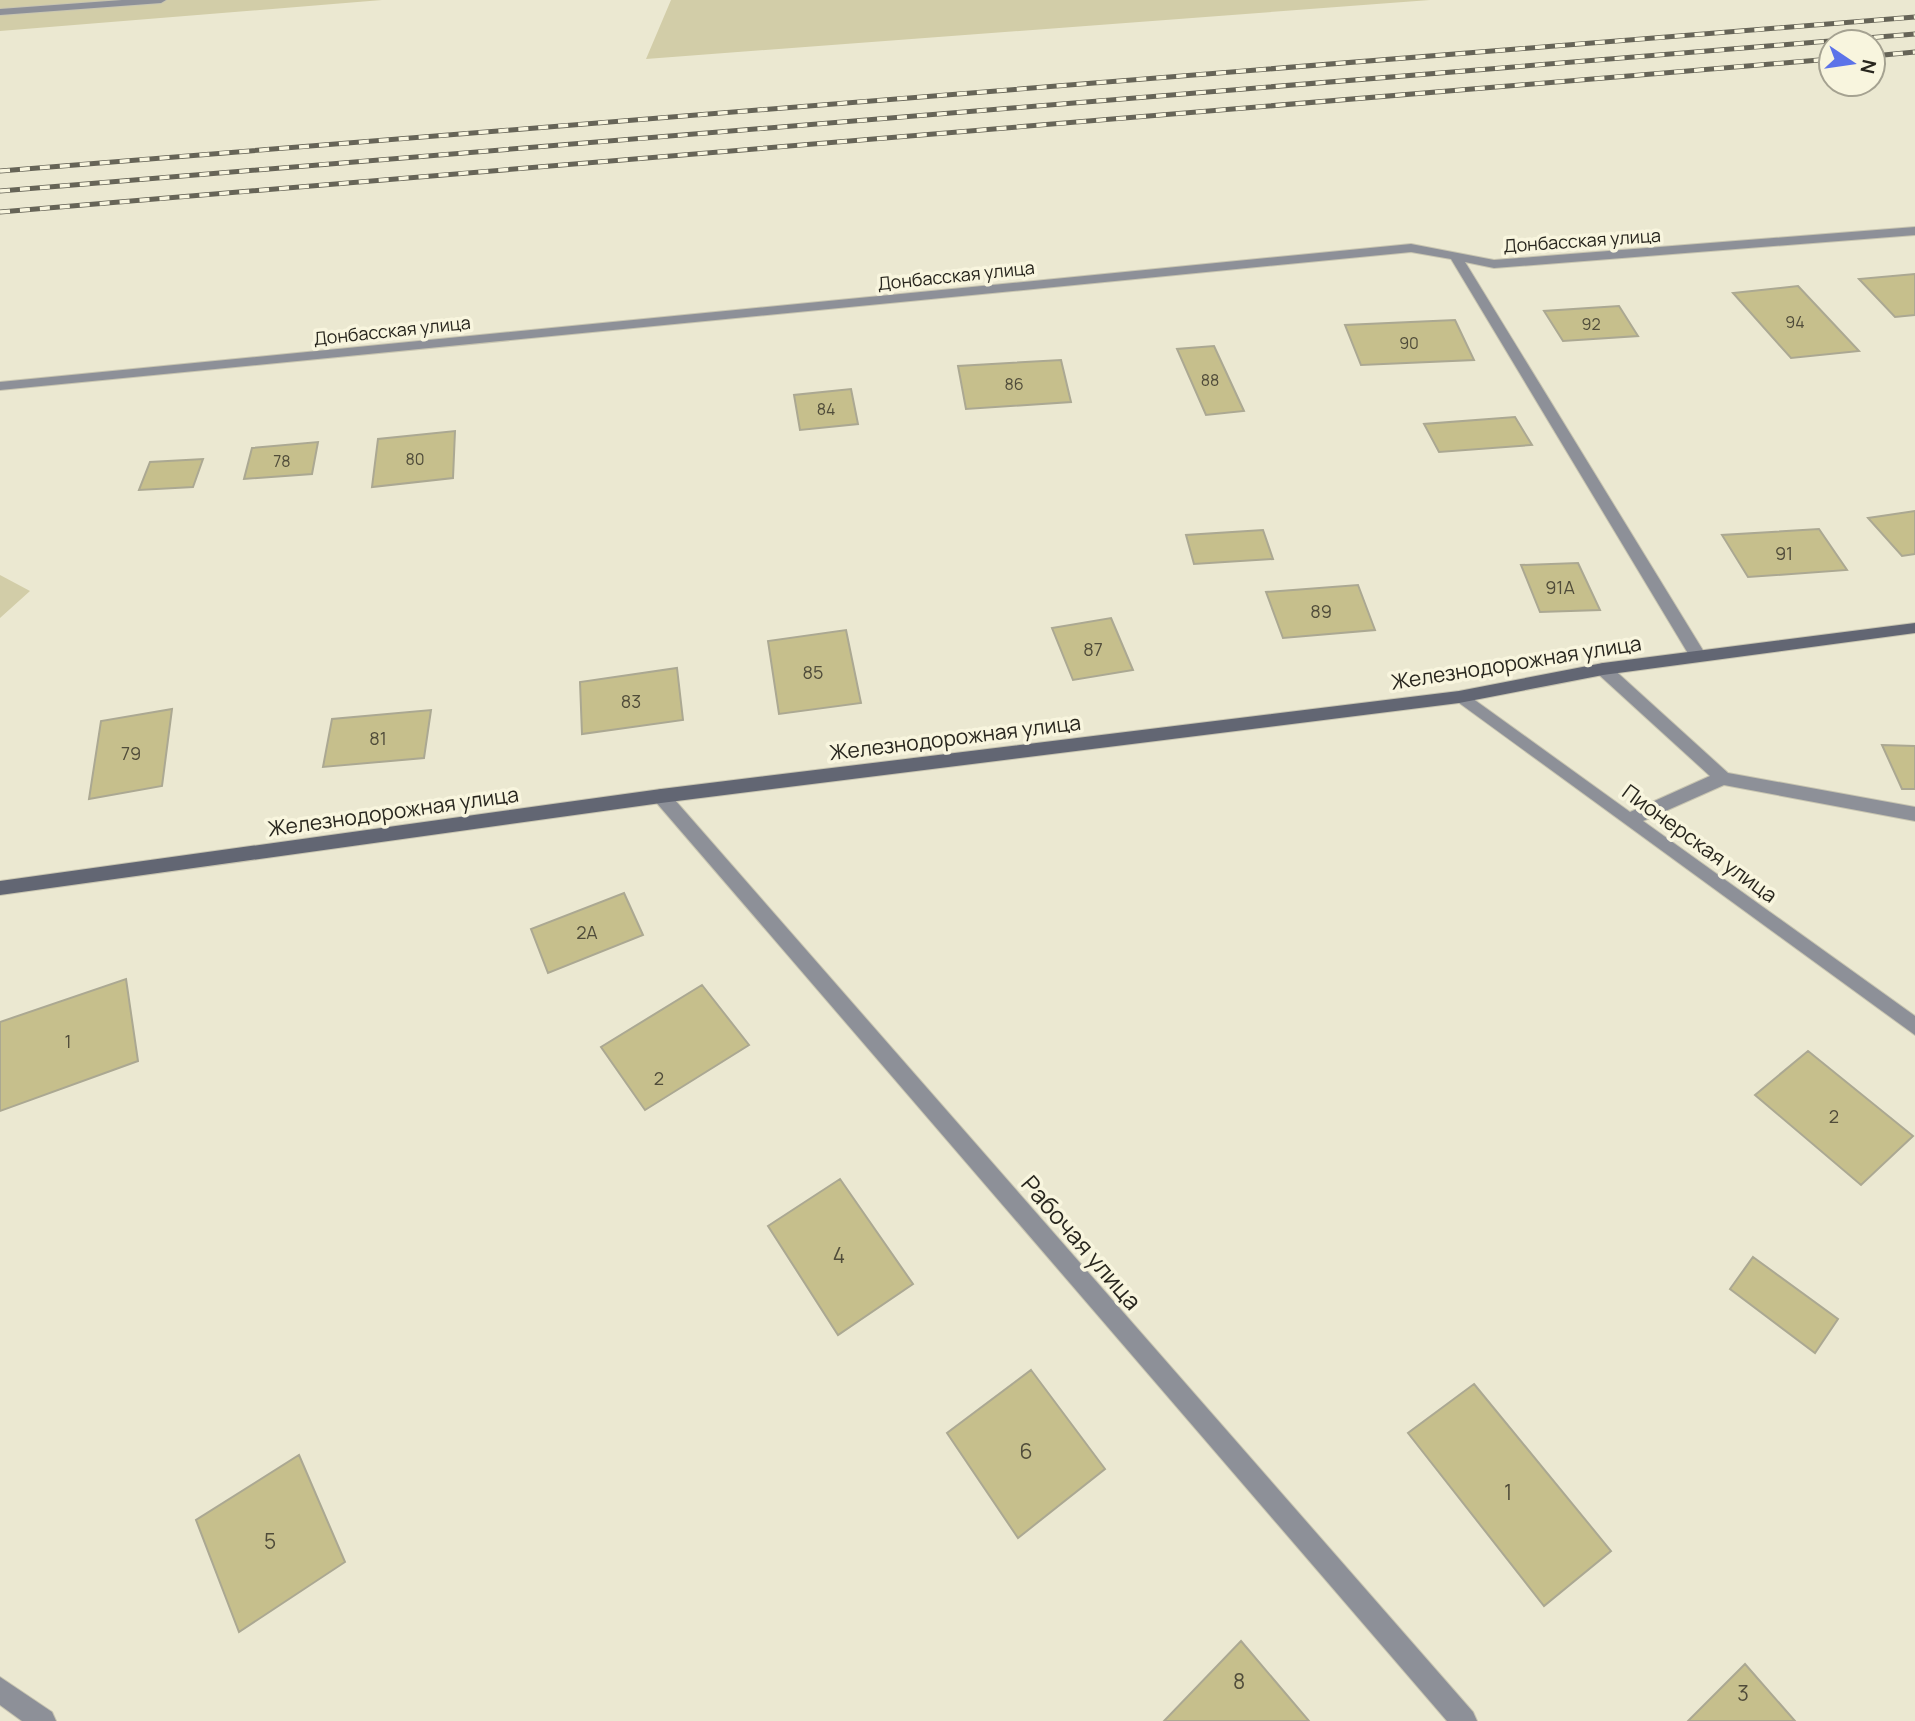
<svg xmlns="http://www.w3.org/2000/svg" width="1915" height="1721" font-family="Manrope,sans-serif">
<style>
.green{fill:#d2cda8}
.building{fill:#c6bf8c;stroke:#aba892;stroke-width:2}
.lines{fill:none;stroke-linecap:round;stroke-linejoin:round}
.lane-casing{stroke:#c8c5b1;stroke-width:2}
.street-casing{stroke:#c8c5b1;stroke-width:2}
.secondary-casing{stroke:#c8c5b1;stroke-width:2}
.lane{fill:#8d9098;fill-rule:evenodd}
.street{fill:#8d9098;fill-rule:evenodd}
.secondary{fill:#626673;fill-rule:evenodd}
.rail-casing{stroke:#666457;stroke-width:5}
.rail{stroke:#f8f5de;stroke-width:3.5;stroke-dasharray:10;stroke-linecap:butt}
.labels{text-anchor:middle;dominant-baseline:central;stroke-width:7;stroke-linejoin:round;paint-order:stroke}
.far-number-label{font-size:16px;fill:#504c3a}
.far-street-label{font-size:18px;fill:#28261e;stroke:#f8f5de}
.number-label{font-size:18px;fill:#504c3a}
.street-label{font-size:21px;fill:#28261e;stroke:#f8f5de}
.near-number-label{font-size:21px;fill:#504c3a}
.near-street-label{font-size:24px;fill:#28261e;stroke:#f8f5de}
</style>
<rect width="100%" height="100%" fill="#ebe8d1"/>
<path class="green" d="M0,0H382L0,31Z
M671,0H1430L646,59Z
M0,575L30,591L0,618Z"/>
<path class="building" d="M1915,274V315L1895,317L1859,279Z
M1798,286L1859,351L1791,358L1733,293Z
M1619,306L1638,336L1563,341L1544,311Z
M1455,320L1474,360L1361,365L1345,325Z
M1214,346L1244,411L1206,415L1177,349Z
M1061,360L1071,402L966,409L958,366Z
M851,389L858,424L800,430L794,395Z
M1515,417L1532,445L1439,452L1424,424Z
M455,431L453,478L372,487L378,439Z
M318,442L312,474L244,479L252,448Z
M203,459L193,487L139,490L150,462Z
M1915,511V554L1902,556L1868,518Z
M1819,529L1847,570L1748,577L1722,535Z
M1263,530L1273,559L1194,564L1186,535Z
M1578,563L1600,610L1540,612L1521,565Z
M1358,585L1375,630L1283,638L1266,592Z
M1111,618L1133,670L1073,680L1052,628Z
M846,630L861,703L779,714L768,641Z
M677,668L683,720L582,734L580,682Z
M172,709L162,786L89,799L101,721Z
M431,710L424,758L323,767L332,719Z
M1882,745L1915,746V789H1902Z
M624,893L643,935L548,973L531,929Z
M126,979L138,1061L0,1111V1022Z
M702,985L749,1045L645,1110L601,1047Z
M1808,1051L1913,1136L1861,1185L1755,1095Z
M840,1179L913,1284L838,1335L768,1226Z
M1753,1257L1838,1319L1815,1353L1730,1289Z
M1031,1370L1105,1469L1018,1538L947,1433Z
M1474,1384L1611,1551L1544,1606L1408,1433Z
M299,1455L345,1562L239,1632L196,1520Z
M1241,1641L1309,1721H1164Z
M1745,1664L1795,1721H1688Z"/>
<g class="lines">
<defs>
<path id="lane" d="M0,1677L52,1712L56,1721H22L0,1705Z"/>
<path id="street" d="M122,0H166L161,3L0,15V9Z
M1915,227V235L1494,268L1465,262L1704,652L1706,656L1704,660H1692L1451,259L1411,252L0,390V382L1411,244L1494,260Z
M1603,663L1609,665L1728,773L1915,807V821L1724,785L1643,821L1915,1016V1035L1451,697L1453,693H1465L1630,812L1710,776L1597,673L1595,669L1597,665Z
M661,789L667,791L1473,1712L1477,1721H1447L655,801L653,796L655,791Z"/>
<path id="secondary" d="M1915,623V633L1603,675L1459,703L661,803L0,895V881L661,789L1459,691L1603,663Z"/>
</defs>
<use href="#lane" class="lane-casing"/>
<use href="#street" class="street-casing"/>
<use href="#secondary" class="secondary-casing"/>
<use href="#lane" class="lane"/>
<use href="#street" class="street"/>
<use href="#secondary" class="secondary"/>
<defs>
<path id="rail" d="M1873,56L1915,52
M0,171L1915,17
M0,191L1915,34
M0,212L1831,59"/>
</defs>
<use href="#rail" class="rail-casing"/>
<use href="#rail" class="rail"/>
</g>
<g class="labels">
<g class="far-number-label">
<text x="1795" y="322">94</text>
<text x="1591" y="324">92</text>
<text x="1409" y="343">90</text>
<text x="1210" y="380">88</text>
<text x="1014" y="384">86</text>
<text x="826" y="409">84</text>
<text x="415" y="459">80</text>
<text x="282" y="461">78</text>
</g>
<g class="far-street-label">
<text transform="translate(1582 240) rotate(-4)">Донбасская улица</text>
<text transform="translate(956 275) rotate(-6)">Донбасская улица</text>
<text transform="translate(392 330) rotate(-6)">Донбасская улица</text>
</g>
<g class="number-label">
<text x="1784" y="553">91</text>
<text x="1560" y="587">91А</text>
<text x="1321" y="611">89</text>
<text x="1093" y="649">87</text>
<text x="813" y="672">85</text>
<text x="631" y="701">83</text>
<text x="378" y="738">81</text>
<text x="131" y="753">79</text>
<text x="587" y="932">2А</text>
<text x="68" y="1041">1</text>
<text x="659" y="1078">2</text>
<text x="1834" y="1116">2</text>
</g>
<g class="street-label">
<text transform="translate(1516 662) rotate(-9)">Железнодорожная улица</text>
<text transform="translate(955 737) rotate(-7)">Железнодорожная улица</text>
<text transform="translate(393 811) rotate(-8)">Железнодорожная улица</text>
<text transform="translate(1700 843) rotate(36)">Пионерская улица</text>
</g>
<g class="near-number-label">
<text x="839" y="1255">4</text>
<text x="1026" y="1451">6</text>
<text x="1508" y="1492">1</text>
<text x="270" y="1541">5</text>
<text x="1239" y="1681">8</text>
<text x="1743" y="1693">3</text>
</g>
<g class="near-street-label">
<text transform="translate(1082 1242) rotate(49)">Рабочая улица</text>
</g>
</g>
<g transform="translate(1852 63) rotate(103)"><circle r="33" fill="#f8f5de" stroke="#a5a291" stroke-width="2"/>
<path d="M0-5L12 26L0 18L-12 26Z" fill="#5c73e9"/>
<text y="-10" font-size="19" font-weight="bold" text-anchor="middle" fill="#28261e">N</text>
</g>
</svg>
